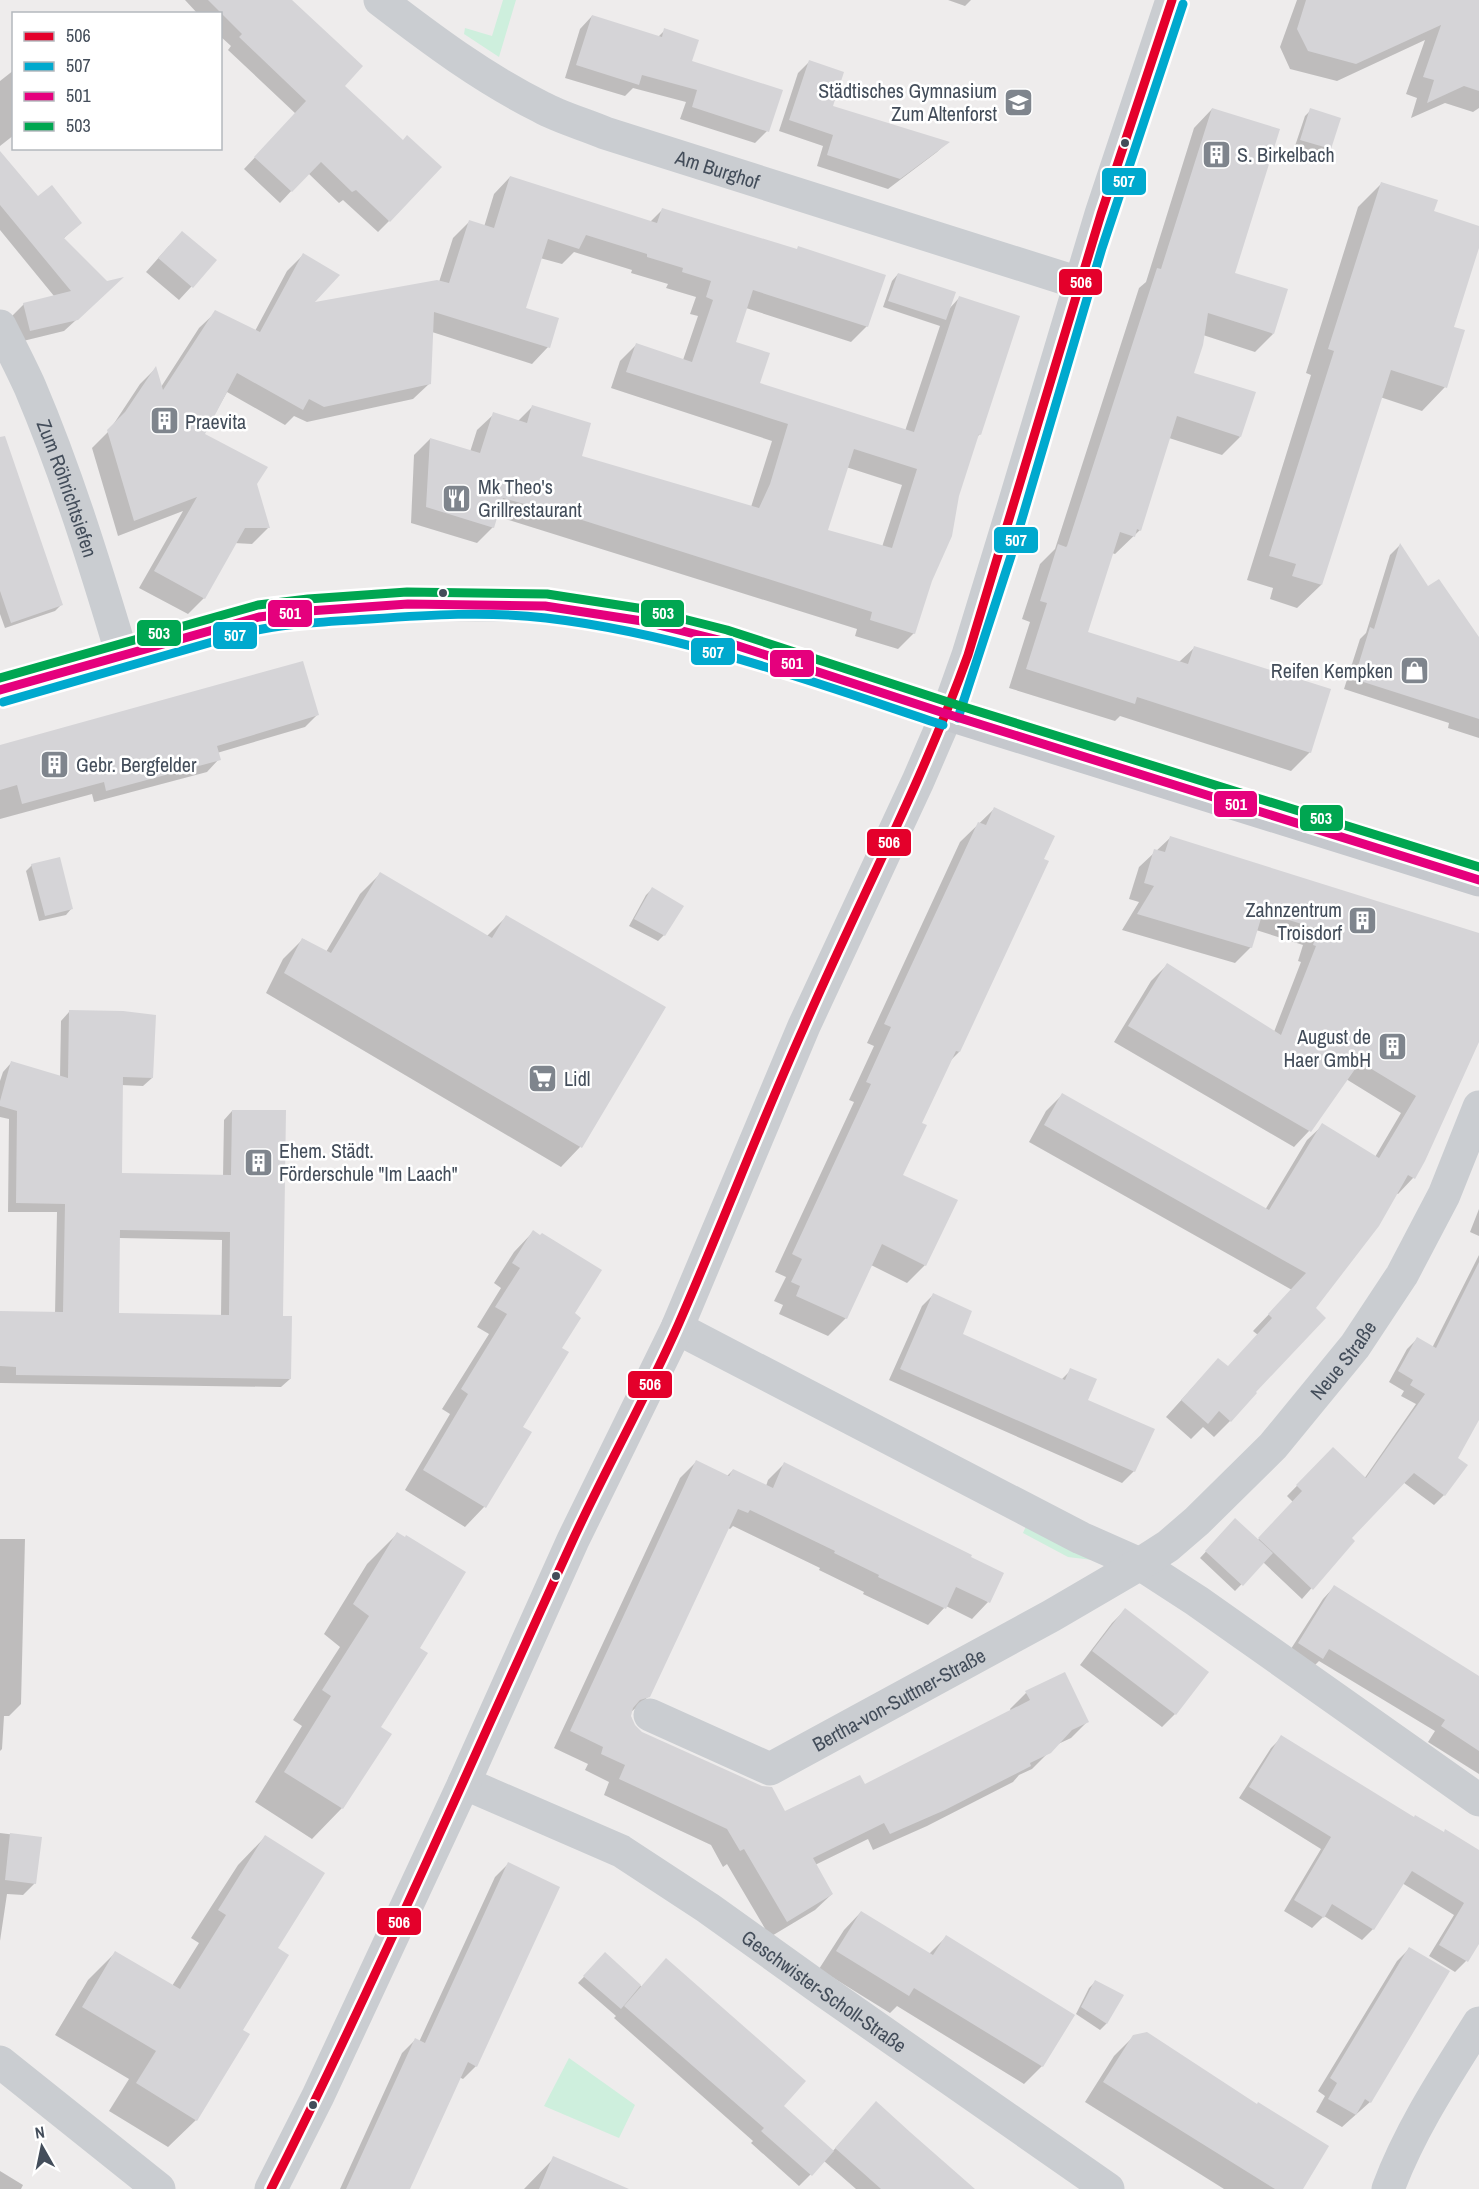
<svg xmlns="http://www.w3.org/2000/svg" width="1479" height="2189" font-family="'Archivo Narrow',sans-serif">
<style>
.green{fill:#ceefdd}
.shadow{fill:#0003;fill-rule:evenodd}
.building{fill:#d5d4d7;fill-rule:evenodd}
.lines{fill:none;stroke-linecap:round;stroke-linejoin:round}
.minor{stroke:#cacdd1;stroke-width:33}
.primary{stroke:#c5c8cd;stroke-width:33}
.bus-1-casing{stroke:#fff;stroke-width:14}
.bus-2-casing{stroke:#fff;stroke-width:14}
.bus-3-casing{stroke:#fff;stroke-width:14}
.bus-4-casing{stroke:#fff;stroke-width:14}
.bus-1{stroke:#e4002b;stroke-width:9}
.bus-2{stroke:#00a9ce;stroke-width:9}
.bus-3{stroke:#e5007d;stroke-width:9}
.bus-4{stroke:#00a651;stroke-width:9}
.bus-dot{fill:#434d5a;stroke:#fff;stroke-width:2}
.labels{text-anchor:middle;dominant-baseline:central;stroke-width:5;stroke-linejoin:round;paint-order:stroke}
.poi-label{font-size:20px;fill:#434d5a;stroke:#fff;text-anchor:start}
.street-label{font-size:20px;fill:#434d5a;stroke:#fff}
.line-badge{stroke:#fff;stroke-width:2}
.badge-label{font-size:16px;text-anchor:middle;font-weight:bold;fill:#fff}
</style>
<rect width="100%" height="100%" fill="#eeecec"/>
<path class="green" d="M503,0H516L499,57L464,34L465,28L492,36Z
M1027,1524L1093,1560L1068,1557L1023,1533Z
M569,2058L635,2105L619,2138L544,2106Z"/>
<path class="shadow" d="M185,0H290L343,86L389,221L378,232L343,200L339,203L308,173L280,203L244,169L296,114L228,50L231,46L220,36V14H198Z
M948,0H971L965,6Z
M1297,0H1479V108L1473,112L1445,103L1411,118L1417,98L1406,94L1425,40L1337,81L1290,69L1280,47Z
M592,16L658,37L665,30L690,62L767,131L755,143L680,119L686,102L633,88L625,96L565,78L580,29Z
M809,62L831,107L947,142L937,152L888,189L817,166L823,146L779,131L798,73Z
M14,70V135L0,146V81Z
M1212,109L1233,274L1273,334L1255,352L1203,335L1192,374L1240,437L1222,455L1169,438L1140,530L1115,554L1112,553L1086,633L1179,662L1194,648L1310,752L1291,771L1120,716L1115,721L1009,688L1030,622L1022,619L1040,564L1055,549L1139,288L1146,282L1194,128Z
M1311,110L1329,148L1323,154L1295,146L1305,116Z
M0,153L38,198L80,223L63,239L110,289L64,331L19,342L12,316L24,304L54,296L0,230Z
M510,177L650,222L663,209L867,326L851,342L746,308L735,343L758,384L905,431L940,326L883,307L892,281L898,274L949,309L959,298L1018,317L980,434L976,438L914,633L898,649L855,636L857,629L496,516L493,527L477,543L411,523L414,455L430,439L470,452L477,430L494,414L518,421L532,407L580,457L751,507L772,441L611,388L620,361L636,345L683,360L698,316L690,314L696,297L666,288L668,284L631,273L632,270L574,252L562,264L540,258L524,309L548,347L532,364L432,332L430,383L413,399L307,422L294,416L285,425L227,392L203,435L255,484L268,528L252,544L234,543L204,598L188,614L139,588L183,511L118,536L92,448L109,431L140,384L155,369L161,387L199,328L216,312L255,331L287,271L303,255L311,304L439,282L453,238L469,222L484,227L494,194ZM846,467L902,485L882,547L826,531Z
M1382,183L1432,212L1479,227V243L1453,328L1445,387L1422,411L1380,397L1321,585L1297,608L1270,599L1273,588L1247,580L1311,375L1306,373L1358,207Z
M169,246L215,261L179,300L146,272Z
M0,480L61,605L55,611L5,628L0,614Z
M1400,545L1428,588L1479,640V738L1448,728L1449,723L1344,689L1360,639L1366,633L1390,555Z
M317,715L305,727L217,753L219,759L207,772L94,802L92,794L0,819V749Z
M994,809L959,1052L950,1061L920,1124L901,1175L925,1265L907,1283L871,1265L846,1318L828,1336L779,1314L783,1305L774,1301L786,1277L775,1272L854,1102L849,1100L874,1046L867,1043L960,842Z
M1170,838L1479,934V1035L1424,1161L1413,1178L1398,1194L1396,1193L1230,1421L1214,1437L1203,1427L1191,1439L1166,1417L1203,1376L1227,1368L1258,1335L1253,1331L1292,1290L1029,1142L1046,1111L1062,1095L1265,1210L1307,1140L1323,1125L1375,1157L1401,1113L1346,1079L1309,1131L1294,1147L1114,1042L1151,981L1167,965L1274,1032L1301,962L1298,961L1303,945L1256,930L1251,947L1235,963L1122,930L1139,902L1129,899L1139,867Z
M32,865L72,908L66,915L39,921L26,871Z
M380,874L487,936L506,917L664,1007L580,1147L561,1167L266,993L283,959L303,939L326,952L360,894Z
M652,889L664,935L658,941L629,926L646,895Z
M69,1012L152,1078L143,1086L121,1085V1175L223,1177L224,1120L232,1111L281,1317L290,1379L281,1387L0,1383V1313L55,1314L57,1212H8L9,1119L0,1117V1081L3,1072L11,1063L60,1077L61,1021ZM119,1238L222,1240L221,1316L117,1315Z
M1479,1209V1236L1470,1232Z
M533,1232L573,1314L560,1349L520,1427L530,1433L484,1507L465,1527L405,1490L450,1414L442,1409L489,1334L477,1327L501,1288L494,1283L514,1252Z
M1479,1255V1417L1456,1458L1444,1495L1434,1505L1403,1482L1350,1538L1353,1541L1302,1599L1263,1562L1235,1591L1200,1558L1235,1520L1257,1541L1293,1502L1287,1496L1333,1449L1364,1479L1416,1404L1401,1396L1404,1391L1389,1382L1407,1349L1417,1339L1432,1348Z
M934,1294L961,1334L1061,1380L1071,1370L1086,1400L1134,1471L1122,1483L889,1380L922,1306Z
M696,1462L727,1476L733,1470L766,1486L768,1480L784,1464L988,1602L972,1619L946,1606L928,1625L863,1594L864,1592L819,1570L820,1568L733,1526L730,1529L727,1527L649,1696L630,1713L633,1726L641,1733L785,1813L864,1786L1011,1711L1010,1709L1026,1693L1088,1721L1071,1738L1056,1745L1032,1769L1019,1775L1013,1782L927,1826L873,1850L868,1839L815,1865L832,1894L815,1910L770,1937L727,1864L723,1867L711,1845L604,1795L609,1782L585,1770L588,1764L554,1748L680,1478Z
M397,1534L418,1648L379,1727L390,1735L342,1808L312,1839L255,1802L302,1726L293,1720L340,1647L324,1634L367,1564Z
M0,1539H25L21,1704L9,1716H4L2,1749L0,1751Z
M1334,1587L1479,1692V1774L1428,1742L1435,1731L1319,1661L1310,1670L1287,1655L1323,1599Z
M1125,1610L1175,1714L1162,1727L1080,1665L1112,1623Z
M1282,1737L1414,1818L1479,1855V1940L1466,1961L1455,1972L1429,1956L1454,1915L1402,1883L1373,1929L1362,1940L1324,1916L1312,1928L1284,1911L1321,1849L1239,1798L1271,1748Z
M0,1833L40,1838L35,1883L23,1895L7,1894L0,1941Z
M265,1837L276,1948L241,2030L196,2120L168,2147L109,2111L129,2079L55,2035L88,1980L115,1953L172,1986L199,1943L191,1938L238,1865Z
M508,1864L476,2066L463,2079L459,2077L407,2189H340L402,2053L415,2040L419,2042L495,1877Z
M861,1912L929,1954L946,1937L1073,2015L1042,2066L1024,2084L897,2006L890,2013L819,1969L844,1930Z
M1409,1949L1370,2102L1342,2127L1316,2112L1325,2096L1318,2091L1397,1961Z
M605,1955L832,2152L865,2115L973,2189H856L824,2161L799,2186L751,2143L753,2141L614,2018L616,2016L578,1983Z
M1095,1982L1122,1995L1106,2024L1100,2030L1076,2014L1089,1988Z
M1134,2036L1301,2189H1224L1085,2102L1114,2056Z
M554,2158L604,2189H524Z
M0,2171L23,2185L21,2189H0Z"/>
<path class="building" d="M208,0H292L363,66L345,86L403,140L407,135L442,167L390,222L356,190L352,192L321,162L292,192L254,157L306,101L239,37L242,34Z
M1306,0H1479V91L1464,86L1427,103L1434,80L1423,77L1441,25L1356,64L1308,51L1297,29Z
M592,15L662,37L664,28L699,40L692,61L783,90L769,132L692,107L697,90L642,75L639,85L576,65Z
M809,60L844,72L833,106L950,142L900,179L827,155L833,135L789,120Z
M1212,108L1280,129L1235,273L1288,289L1274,334L1208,313L1203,345L1194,373L1256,392L1241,437L1177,416L1141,531L1137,529L1135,537L1120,532L1088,632L1188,664L1194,646L1331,689L1311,753L1137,697L1135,704L1026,669L1047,603L1040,601L1058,544L1066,547L1067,546L1157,268L1161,269Z
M1310,108L1341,118L1331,149L1300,140Z
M0,151L38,196L52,185L82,223L64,238L107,281L124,277L78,320L30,331L23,303L71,291L0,205Z
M510,176L657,223L662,208L797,249L798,246L886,275L868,327L753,290L736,342L770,353L760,383L914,432L959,296L1020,316L981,435L979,434L959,496L952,536L932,581L915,634L870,620L872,612L582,520L503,498L494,528L426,507L430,438L480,453L493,412L527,423L532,405L591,423L582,456L759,508L770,484L788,424L626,372L636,343L692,362L713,300L706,297L711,281L682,272L683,268L647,257V254L586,235L579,249L548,239L526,308L559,318L550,348L434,312L431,384L324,407L309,399L303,410L237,373L205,434L268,467L257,484L270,528H245L205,599L154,571L197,497L134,521L107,430L125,412L156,366L163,390L215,310L260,332L303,253L340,275L315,302L437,280L449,283L469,220L494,228ZM854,449L917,469L892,548L828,530Z
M1381,182L1438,200L1434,211L1479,226V248L1454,327L1465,330L1447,388L1391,370L1322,585L1292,576L1296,564L1269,556L1334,351L1328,349Z
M182,231L217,260L193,288L158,258Z
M898,273L956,292L946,320L888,301Z
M5,436L63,605L11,623L0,591V437Z
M1400,543L1428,586L1439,579L1479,637V719L1354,679L1370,627L1374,629Z
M303,661L319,715L217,746L221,760L106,791L104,782L22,804L17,785L0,790V745Z
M994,807L1055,836L1044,859L1049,861L960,1052L956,1051L922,1123L927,1125L903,1175L958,1200L926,1266L882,1244L847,1319L796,1296L800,1286L791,1282L802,1259L792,1254L871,1084L866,1082L891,1027L884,1024L978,822L986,825Z
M1170,836L1479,933V1042L1425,1161L1415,1179L1408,1175L1379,1226L1316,1308L1326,1318L1256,1392L1257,1393L1231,1422L1219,1411L1208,1424L1181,1400L1218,1358L1228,1366L1272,1318L1268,1314L1306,1273L1044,1125L1062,1093L1269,1210L1322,1123L1379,1158L1416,1096L1360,1062L1311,1132L1128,1026L1167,963L1281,1035L1316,946L1313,945L1318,929L1263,912L1252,948L1137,914L1154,886L1144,883L1154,849L1165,852Z
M60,857L73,909L45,916L31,864Z
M380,872L492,938L506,915L666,1007L582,1148L284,973L302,938L331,953Z
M652,887L684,906L665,936L634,919Z
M69,1010L123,1011L156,1015L153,1078L123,1077L122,1173L231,1175L232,1110H286L283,1316H292L291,1379L16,1375V1367L0,1366V1311L63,1312L65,1204L16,1203L17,1111L0,1106V1101L11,1061L68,1078ZM120,1230L230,1232L229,1315L119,1313Z
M533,1230L540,1235L542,1233L602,1270L575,1313L581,1318L562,1348L569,1352L523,1427L532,1432L486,1508L423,1470L468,1394L461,1389L507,1314L495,1307L520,1268L512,1263Z
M1479,1262V1420L1458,1458L1468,1465L1445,1496L1414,1473L1352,1538L1355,1541L1313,1590L1258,1538L1302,1491L1296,1485L1333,1447L1366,1478L1425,1394L1410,1385L1413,1380L1398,1371L1417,1337L1436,1348Z
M933,1293L972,1311L963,1334L1065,1380L1070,1368L1097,1379L1088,1400L1155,1429L1135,1472L900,1369Z
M696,1460L729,1476L733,1469L773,1488L784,1462L972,1555L971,1557L1004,1573L990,1603L956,1587L946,1609L878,1577L879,1575L834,1553L835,1551L750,1510L748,1513L738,1509L650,1697L640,1700L633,1708L631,1716L635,1725L642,1732L762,1786L772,1787L785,1811L860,1775L865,1784L1030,1700L1025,1691L1065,1672L1089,1722L1072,1730L1051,1753L1030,1763L1031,1766L945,1810L890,1834L884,1823L813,1858L833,1894L787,1922L744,1849L740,1851L727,1829L619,1779L625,1765L601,1754L603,1747L570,1731Z
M1235,1518L1273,1553L1243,1586L1205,1551Z
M397,1532L405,1537L406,1535L466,1572L420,1648L428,1653L381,1727L392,1734L343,1809L284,1772L331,1696L322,1690L369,1616L353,1604Z
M1334,1585L1479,1676V1751L1441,1726L1445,1720L1329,1649L1323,1659L1298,1643Z
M1125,1608L1209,1672L1176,1715L1092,1651Z
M1281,1735L1414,1817L1415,1815L1444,1832L1445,1829L1479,1850V1944L1468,1962L1439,1945L1464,1903L1412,1871L1374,1930L1332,1904L1324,1918L1294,1900L1331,1837L1249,1787Z
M10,1833L42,1837L36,1884L5,1880Z
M265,1835L325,1873L278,1948L289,1955L243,2030L250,2034L197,2121L136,2083L156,2051L82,2007L115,1951L180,1989L226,1915L218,1910Z
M508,1862L560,1887L477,2067L468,2062L410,2189H346L415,2038L425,2043Z
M861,1911L933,1955L946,1935L1075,2015L1043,2067L914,1988L909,1996L836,1951Z
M1409,1947L1450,1971L1371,2103L1365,2099L1356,2115L1328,2099L1337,2083L1330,2078Z
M605,1952L641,1985L621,2009L583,1976Z
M666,1958L806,2081L784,2106L834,2151L812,2176L761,2131L764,2128L624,2006Z
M1095,1980L1124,1995L1107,2024L1081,2007Z
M1147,2032L1257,2104L1258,2102L1329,2146L1303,2189H1275L1103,2082L1133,2035Z
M876,2101L910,2132L975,2189H881L835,2148Z
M553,2156L629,2189H539Z"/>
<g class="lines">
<g class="minor">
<path id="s1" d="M380,0C432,40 483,78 541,107C561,118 584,124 605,133L1079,283"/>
<path id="s2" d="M0,326C10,346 21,367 30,387C67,474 95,565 122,655"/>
<path d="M677,1328L1081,1538L1140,1564L1197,1601L1479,1800"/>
<path id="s3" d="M650,1715L770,1769L1051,1616L1140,1564L1168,1546L1197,1521L1273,1446L1355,1346L1402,1275L1444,1195L1479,1107"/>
<path id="s4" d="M464,1783L621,1851L708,1908L824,1991L1108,2189"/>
<path d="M0,2062L159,2189"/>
<path d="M271,2189L318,2096L464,1783L573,1540L677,1328L804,1026L918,781L947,714L968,655L1012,511L1101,214L1172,0"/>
<path d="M1388,2189C1410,2130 1445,2077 1479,2023"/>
</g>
<path class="primary" d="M0,690L259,617L309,611L408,604L545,606L642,621L723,641L947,714L1479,880"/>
<defs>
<path id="bus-1" d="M271,2189C378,1977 472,1760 571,1544C605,1470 646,1398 679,1323C722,1225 760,1125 804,1027C858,903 922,783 968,655L1101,214L1172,0"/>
<path id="bus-2" d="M3,702L240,634C282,623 326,622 370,619C428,615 488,611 546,618C683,634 813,682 943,725
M958,718L1011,556L1102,248L1183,4"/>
<path id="bus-3" d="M0,690L259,617L309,611L408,604L545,606L642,621L723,641L947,714L1479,880"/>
<path id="bus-4" d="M0,678L258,605L308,599L407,592L547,594L644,609L727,630L951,703L1479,867"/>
</defs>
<use href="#bus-1" class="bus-1-casing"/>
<use href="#bus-2" class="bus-2-casing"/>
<use href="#bus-3" class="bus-3-casing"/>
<use href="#bus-4" class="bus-4-casing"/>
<use href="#bus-1" class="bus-1"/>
<use href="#bus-2" class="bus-2"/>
<use href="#bus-3" class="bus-3"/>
<use href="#bus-4" class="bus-4"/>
</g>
<defs>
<symbol id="school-square" viewBox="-11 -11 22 22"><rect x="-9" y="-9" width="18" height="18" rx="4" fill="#7f858d" stroke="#fff"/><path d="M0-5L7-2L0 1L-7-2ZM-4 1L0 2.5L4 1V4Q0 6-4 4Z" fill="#fff"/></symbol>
<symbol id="building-square" viewBox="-11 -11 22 22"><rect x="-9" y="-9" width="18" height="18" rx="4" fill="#7f858d" stroke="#fff"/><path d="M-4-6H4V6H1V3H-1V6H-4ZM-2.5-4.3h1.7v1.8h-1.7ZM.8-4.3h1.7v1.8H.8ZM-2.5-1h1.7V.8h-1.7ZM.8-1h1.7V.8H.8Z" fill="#fff"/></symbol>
<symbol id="restaurant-square" viewBox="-11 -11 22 22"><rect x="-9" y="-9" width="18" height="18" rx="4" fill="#7f858d" stroke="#fff"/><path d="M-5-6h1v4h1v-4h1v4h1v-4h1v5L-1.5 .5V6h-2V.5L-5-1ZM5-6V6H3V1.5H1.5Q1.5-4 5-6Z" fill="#fff"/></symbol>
<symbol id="shop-square" viewBox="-11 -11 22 22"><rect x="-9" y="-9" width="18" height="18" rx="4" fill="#7f858d" stroke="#fff"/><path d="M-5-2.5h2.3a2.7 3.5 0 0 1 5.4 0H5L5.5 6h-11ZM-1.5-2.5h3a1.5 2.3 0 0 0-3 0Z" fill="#fff"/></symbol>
<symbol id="supermarket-square" viewBox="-11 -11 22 22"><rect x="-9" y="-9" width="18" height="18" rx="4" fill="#7f858d" stroke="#fff"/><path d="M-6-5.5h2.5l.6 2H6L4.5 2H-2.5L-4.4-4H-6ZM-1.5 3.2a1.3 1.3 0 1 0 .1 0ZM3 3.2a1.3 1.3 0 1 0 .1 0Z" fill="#fff"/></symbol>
</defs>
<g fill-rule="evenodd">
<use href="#school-square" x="1002" y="86" width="33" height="33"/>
<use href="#building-square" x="1200" y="138" width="33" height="33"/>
<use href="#building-square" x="148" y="404" width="33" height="33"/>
<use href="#restaurant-square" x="440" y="482" width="33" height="33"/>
<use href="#shop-square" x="1398" y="654" width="33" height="33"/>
<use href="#building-square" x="38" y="748" width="33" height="33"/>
<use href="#building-square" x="1346" y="904" width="33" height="33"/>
<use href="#building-square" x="1376" y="1030" width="33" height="33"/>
<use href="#supermarket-square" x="526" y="1062" width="33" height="33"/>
<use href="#building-square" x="242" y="1146" width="33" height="33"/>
</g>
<g class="bus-dot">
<circle cx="1125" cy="143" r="5"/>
<circle cx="443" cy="593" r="5"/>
<circle cx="556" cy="1576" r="5"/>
<circle cx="313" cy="2105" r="5"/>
</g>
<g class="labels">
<g class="poi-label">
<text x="997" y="90" text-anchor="end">Städtisches Gymnasium<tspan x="997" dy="23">Zum Altenforst</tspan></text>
<text x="1237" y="154">S. Birkelbach</text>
<text x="185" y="421">Praevita</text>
<text x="478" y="486">Mk Theo's<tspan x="478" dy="23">Grillrestaurant</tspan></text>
<text x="1393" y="670" text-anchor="end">Reifen Kempken</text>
<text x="76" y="764">Gebr. Bergfelder</text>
<text x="1342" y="909" text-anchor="end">Zahnzentrum<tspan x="1342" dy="23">Troisdorf</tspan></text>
<text x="1371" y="1036" text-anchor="end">August de<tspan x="1371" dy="23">Haer GmbH</tspan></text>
<text x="564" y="1078">Lidl</text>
<text x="279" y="1150">Ehem. Städt.<tspan x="279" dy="23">Förderschule "Im Laach"</tspan></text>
</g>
<g class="street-label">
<text stroke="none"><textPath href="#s1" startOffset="381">Am Burghof</textPath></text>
<text stroke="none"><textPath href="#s2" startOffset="176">Zum Röhrichtsiefen</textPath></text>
<text stroke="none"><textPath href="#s3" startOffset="844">Neue Straße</textPath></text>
<text stroke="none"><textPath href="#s3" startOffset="278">Bertha-von-Suttner-Straße</textPath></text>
<text stroke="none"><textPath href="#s4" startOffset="418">Geschwister-Scholl-Straße</textPath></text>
</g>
</g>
<g class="line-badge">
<rect x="1101" y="167" width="46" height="29" rx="6" fill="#00a9ce"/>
<rect x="1058" y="268" width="45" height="28" rx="6" fill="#e4002b"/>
<rect x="993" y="526" width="46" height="28" rx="6" fill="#00a9ce"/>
<rect x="267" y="599" width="46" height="29" rx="6" fill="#e5007d"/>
<rect x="640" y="599" width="45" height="29" rx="6" fill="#00a651"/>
<rect x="136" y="619" width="46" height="28" rx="6" fill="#00a651"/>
<rect x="212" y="621" width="46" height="29" rx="6" fill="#00a9ce"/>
<rect x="690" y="637" width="46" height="29" rx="6" fill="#00a9ce"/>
<rect x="769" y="649" width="46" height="29" rx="6" fill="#e5007d"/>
<rect x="1213" y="790" width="45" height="28" rx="6" fill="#e5007d"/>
<rect x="1299" y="804" width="45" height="28" rx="6" fill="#00a651"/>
<rect x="866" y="828" width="46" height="29" rx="6" fill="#e4002b"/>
<rect x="627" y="1370" width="46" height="29" rx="6" fill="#e4002b"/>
<rect x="376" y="1907" width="46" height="29" rx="6" fill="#e4002b"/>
</g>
<g class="badge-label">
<text x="1124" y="187">507</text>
<text x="1081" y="288">506</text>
<text x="1016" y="546">507</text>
<text x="290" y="619">501</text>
<text x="663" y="619">503</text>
<text x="159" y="639">503</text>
<text x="235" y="641">507</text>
<text x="713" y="658">507</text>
<text x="792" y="669">501</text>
<text x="1236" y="810">501</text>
<text x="1321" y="824">503</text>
<text x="889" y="848">506</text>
<text x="650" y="1390">506</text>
<text x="399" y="1928">506</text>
</g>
<rect x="12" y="12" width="210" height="138" fill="#ffffff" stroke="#b4b8bd" stroke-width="1.5"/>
<rect x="24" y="32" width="30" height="9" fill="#e4002b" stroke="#b4b8bd" stroke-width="1.5"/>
<text x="66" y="42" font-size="18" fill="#434d5a">506</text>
<rect x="24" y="62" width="30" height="9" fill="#00a9ce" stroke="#b4b8bd" stroke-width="1.5"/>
<text x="66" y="72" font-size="18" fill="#434d5a">507</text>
<rect x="24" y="92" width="30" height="9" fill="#e5007d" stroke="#b4b8bd" stroke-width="1.5"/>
<text x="66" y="102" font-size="18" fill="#434d5a">501</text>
<rect x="24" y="122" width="30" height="9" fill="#00a651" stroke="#b4b8bd" stroke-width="1.5"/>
<text x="66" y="132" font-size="18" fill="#434d5a">503</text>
<g transform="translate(42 2147) rotate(351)" stroke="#ffffff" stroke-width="4.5" paint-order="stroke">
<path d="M0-4.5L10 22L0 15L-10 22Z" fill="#434d5a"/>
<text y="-9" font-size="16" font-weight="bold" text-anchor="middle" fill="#434d5a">N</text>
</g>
</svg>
